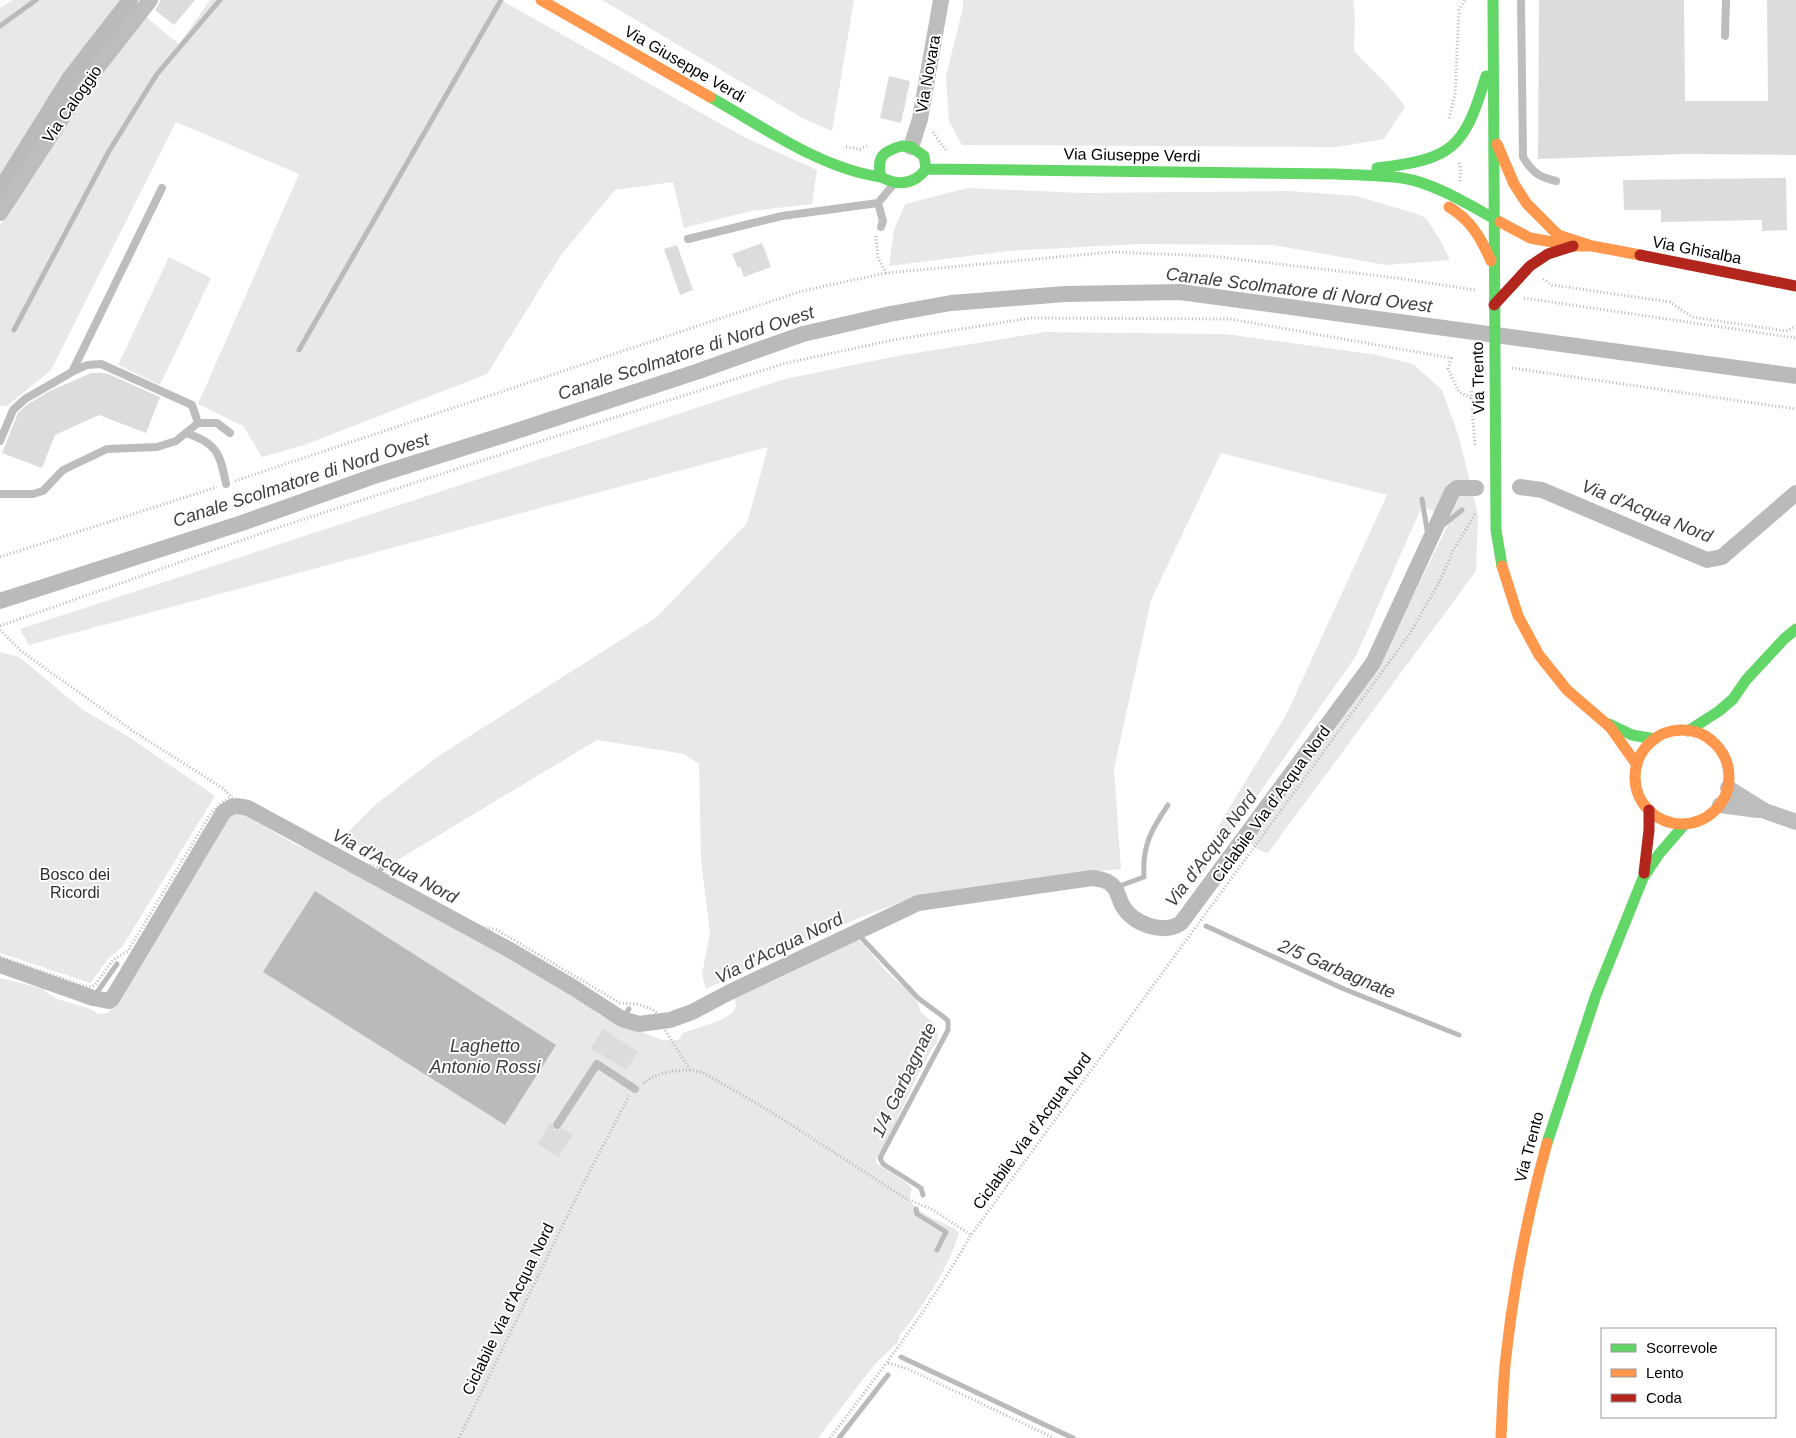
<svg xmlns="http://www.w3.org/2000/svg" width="1796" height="1438" font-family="Arial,sans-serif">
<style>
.green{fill:#e8e8e8;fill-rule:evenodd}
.water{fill:#bababa}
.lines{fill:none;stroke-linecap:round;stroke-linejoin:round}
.stream{stroke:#bababa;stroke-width:5}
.canal{stroke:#bababa;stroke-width:16}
.building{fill:#dcdcdc}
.path{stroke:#b8b8b8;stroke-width:3;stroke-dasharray:1 2.5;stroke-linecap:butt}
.lane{stroke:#bdbdbd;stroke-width:8}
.street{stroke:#bdbdbd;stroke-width:16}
.fast{stroke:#63d668;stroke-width:11}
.slow{stroke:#ff974d;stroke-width:11}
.jam{stroke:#b3261e;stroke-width:11}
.labels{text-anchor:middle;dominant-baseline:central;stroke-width:4;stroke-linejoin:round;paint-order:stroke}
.street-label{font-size:16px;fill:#000;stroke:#fff}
.park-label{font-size:16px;fill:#2d2d2d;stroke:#fff}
.water-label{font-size:18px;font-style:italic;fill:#3e3e3e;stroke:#fff}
</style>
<rect width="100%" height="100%" fill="#fff"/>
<path class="green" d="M13,0H139L74,84L0,199V8Z
M210,0H501L744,137L817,170L812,204L751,211L684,228L673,182L615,190L561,255L487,374L304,445L262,457L243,426L198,404L299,174L176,122L51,370L7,406H0V225L83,95L145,16L179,44Z
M602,0H854L832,131L804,119Z
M963,0H1353L1355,17L1354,51C1371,70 1391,86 1405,107L1384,139L1337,147L962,145L949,121L946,76L963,8Z
M968,188L1082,193L1290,191L1356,196L1414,213L1426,218L1440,240L1450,260L1386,265L1273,245L1139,244L1008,251L889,266L894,230L905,204Z
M169,257L211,278L160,385L118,365Z
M1045,332L1226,334L1377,355L1413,364L1442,390L1459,437L1478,515L1476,571L1268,853L1259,850L1248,843L1377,668L1451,519L1422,506L1356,656L1198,880L1192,876L1225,815L1287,713L1387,495L1221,453L1151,600L1114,769L1121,869L1100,871L914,897L856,919L706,989L702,974L710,933L701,861L699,764L684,754L597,740L386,867L345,835L375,805L440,755L657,617L747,523L768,447L29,645L20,629L785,379L897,356Z
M0,652L19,657L83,710L129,737L215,796L122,947L109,958L90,983L0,953Z
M235,811L245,815L298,846L320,853L375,885L441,917L555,986L583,1001L599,1015L633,1030L642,1032L662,1040H678L683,1033L721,1020L732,1013L736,1007L735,998L739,995L780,978L854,939H857L865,946L887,972L908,991L918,1003L920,1011L935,1024L938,1031L937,1043L933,1047L920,1071L898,1117L894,1129L876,1159V1163L907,1183L912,1189L909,1199C920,1218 944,1219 959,1233C950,1263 935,1287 917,1312C912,1319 907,1328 900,1334L898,1342L875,1364L818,1438H0V978L44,989V991L57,999L88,1008L99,1014L108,1013L115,1005L121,993L137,972L139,963L169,915L177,895L195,875L218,831ZM315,892L555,1045L505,1125L264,972Z"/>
<path class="water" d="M315,891L556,1045L505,1125L263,972Z"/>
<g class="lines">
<path class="stream" d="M0,26L36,0
M14,330L109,151L157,74L220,0
M299,350L501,0
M1422,499L1429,542
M1433,533L1462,510
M376,877L381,869
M1114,888L1144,877C1142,846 1151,830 1168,805
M1187,915L1191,917
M1206,926L1344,989L1459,1035
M856,932L918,998L945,1018L948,1021V1030L880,1158L883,1164L921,1188L923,1195
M93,998L117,964
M622,1019L629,1009
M916,1209L917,1214L946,1232L937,1250
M901,1357L1073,1438
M839,1438L888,1375"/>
<path class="canal" d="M0,190L69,79L130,0
M1520,487L1542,490L1707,560L1722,557L1796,493
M0,601L242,523L377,475L507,434L696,372L803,334L890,314L951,303L1065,294L1180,292L1796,376
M0,965L93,998L109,1001L112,999L223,813C231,805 237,805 248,808L508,949L574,988L622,1019L639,1024L670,1020L692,1012L730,992L918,903L1092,878C1100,879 1108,880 1114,887C1118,892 1119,899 1122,905C1133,924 1162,935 1181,923L1373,663L1452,492L1457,488H1476"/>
</g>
<path class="building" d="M161,0H195L174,25L155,10Z
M1539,0H1684L1685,101H1768L1767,0H1796V155L1686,154L1538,159Z
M889,76L910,81L901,123L880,118Z
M1786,178L1787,230L1762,231V220L1661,222V210H1624L1623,180Z
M762,243L771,267L744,277L740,266L738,268L732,254Z
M677,245L693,290L680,295L664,249Z
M91,373H106L160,397L146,433L99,415L55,435L42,468L2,453L18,413L28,404L50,391Z
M603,1029L638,1052L626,1070L591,1048Z
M551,1122L554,1130H559L562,1128L573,1135L559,1157L537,1144Z"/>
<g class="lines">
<path class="path" d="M1449,118L1455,95L1459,10L1465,0
M933,132L944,148L947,150
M846,147L860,149L867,146
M1459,163L1461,169L1460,181
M876,236L878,258L886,273L1112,252L1211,256L1397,278L1475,290
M1543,279L1552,285L1670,302L1692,317L1786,331L1796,326
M1524,298L1796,338
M1475,367L1471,398L1475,445
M1512,368L1796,409
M235,481L802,291L886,273
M0,557L217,487
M0,626L268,531L569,432L786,363L893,340L1030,318L1230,319L1451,358L1448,369L1456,386L1459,392L1471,398
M0,630L21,651L133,731L224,789L232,798L249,803L365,864L381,868L392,880L481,927L497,930L620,1003L637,1004L652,1009L660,1016L665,1030L690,1070
M0,957L87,987H91L95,985L113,960L128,951L211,813L224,801L232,798
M643,1083C660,1071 682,1068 702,1072L768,1110L905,1198L933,1210L971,1235
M888,1363L908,1369L1054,1438
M459,1438L579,1192L629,1096
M830,1438C880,1372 930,1307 971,1235L1409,635L1440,581L1452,552L1476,513"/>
<path class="lane" d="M1521,0L1523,157C1533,173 1539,177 1556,181
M1725,36L1726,0
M881,227L883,221L878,203L893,185
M688,239L782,216L878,203
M72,372L162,188
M186,433C216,443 220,452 226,484
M0,441L13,410L25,399L72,372L87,365L101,364L192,405L198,423
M0,494H33L43,491L63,470L107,449L157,447L176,441L198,423H217L230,433
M557,1125L597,1064L635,1089"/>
<path class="street" d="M911,147L920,119L941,0
M0,213L82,87L150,0
M1728,788L1765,811L1796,822
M1720,805L1758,810"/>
<path class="fast" d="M1493,0L1496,530L1502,566
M710,97C762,126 821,169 881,177
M902,146L911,147L924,156L926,169C914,185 898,186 881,177C876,157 883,151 902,146Z
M1377,168C1453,159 1464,149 1486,76
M926,169L1337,174C1358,175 1381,175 1402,178C1435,183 1471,206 1500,222
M1609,724L1632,735L1655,739
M1688,731L1719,711L1733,699L1746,680L1784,639L1796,629
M1547,1143L1596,995L1643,878L1659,854L1685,824"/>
<path class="slow" d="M541,0L710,97
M1497,144L1514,184L1527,204L1558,235L1592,246L1640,255
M1449,207C1471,220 1481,238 1491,261
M1500,222L1530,238L1575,246H1592
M1502,566L1518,616L1539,655L1567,690L1610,727L1637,765
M1635 777a47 47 0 1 1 94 0a47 47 0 1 1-94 0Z
M1501,1438C1502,1414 1503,1389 1505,1365C1513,1290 1527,1215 1547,1143"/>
<path class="jam" d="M1640,255L1796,286
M1494,305L1530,266L1548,254L1573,246
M1644,873L1649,830V810"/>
</g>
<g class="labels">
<g class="street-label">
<text transform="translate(685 64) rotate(30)">Via Giuseppe Verdi</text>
<text transform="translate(928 74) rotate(-80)">Via Novara</text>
<text transform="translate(72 104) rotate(-55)">Via Caloggio</text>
<text transform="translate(1132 155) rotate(1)">Via Giuseppe Verdi</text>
<text transform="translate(1697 250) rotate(11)">Via Ghisalba</text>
<text transform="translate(1478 378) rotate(-91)">Via Trento</text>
<text transform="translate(1271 804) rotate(-54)">Ciclabile Via d’Acqua Nord</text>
<text transform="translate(1032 1131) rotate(-54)">Ciclabile Via d’Acqua Nord</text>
<text transform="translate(1529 1147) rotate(-75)">Via Trento</text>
<text transform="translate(508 1309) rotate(-64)">Ciclabile Via d’Acqua Nord</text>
</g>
<g class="park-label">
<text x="75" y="874">Bosco dei<tspan x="75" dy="18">Ricordi</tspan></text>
</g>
<g class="water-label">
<text transform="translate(1299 290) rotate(7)">Canale Scolmatore di Nord Ovest</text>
<text transform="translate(686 353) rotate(-18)">Canale Scolmatore di Nord Ovest</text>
<text transform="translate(301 480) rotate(-18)">Canale Scolmatore di Nord Ovest</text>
<text transform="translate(1647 511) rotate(22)">Via d'Acqua Nord</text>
<text transform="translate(1211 849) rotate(-53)">Via d'Acqua Nord</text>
<text transform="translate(395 866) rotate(28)">Via d'Acqua Nord</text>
<text transform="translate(779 948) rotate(-26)">Via d'Acqua Nord</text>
<text transform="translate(1337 969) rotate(23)">2/5 Garbagnate</text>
<text x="485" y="1046">Laghetto<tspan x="485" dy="21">Antonio Rossi</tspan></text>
<text transform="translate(904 1080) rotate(-64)">1/4 Garbagnate</text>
</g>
</g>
<rect x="1601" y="1328" width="175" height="90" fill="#ffffff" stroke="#999999"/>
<rect x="1611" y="1344" width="25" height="8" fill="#63d668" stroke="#999999"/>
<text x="1646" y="1353" font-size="15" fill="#000000">Scorrevole</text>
<rect x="1611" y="1369" width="25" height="8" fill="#ff974d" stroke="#999999"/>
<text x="1646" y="1378" font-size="15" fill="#000000">Lento</text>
<rect x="1611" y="1394" width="25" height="8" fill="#b3261e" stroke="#999999"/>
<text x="1646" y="1403" font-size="15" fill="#000000">Coda</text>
</svg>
